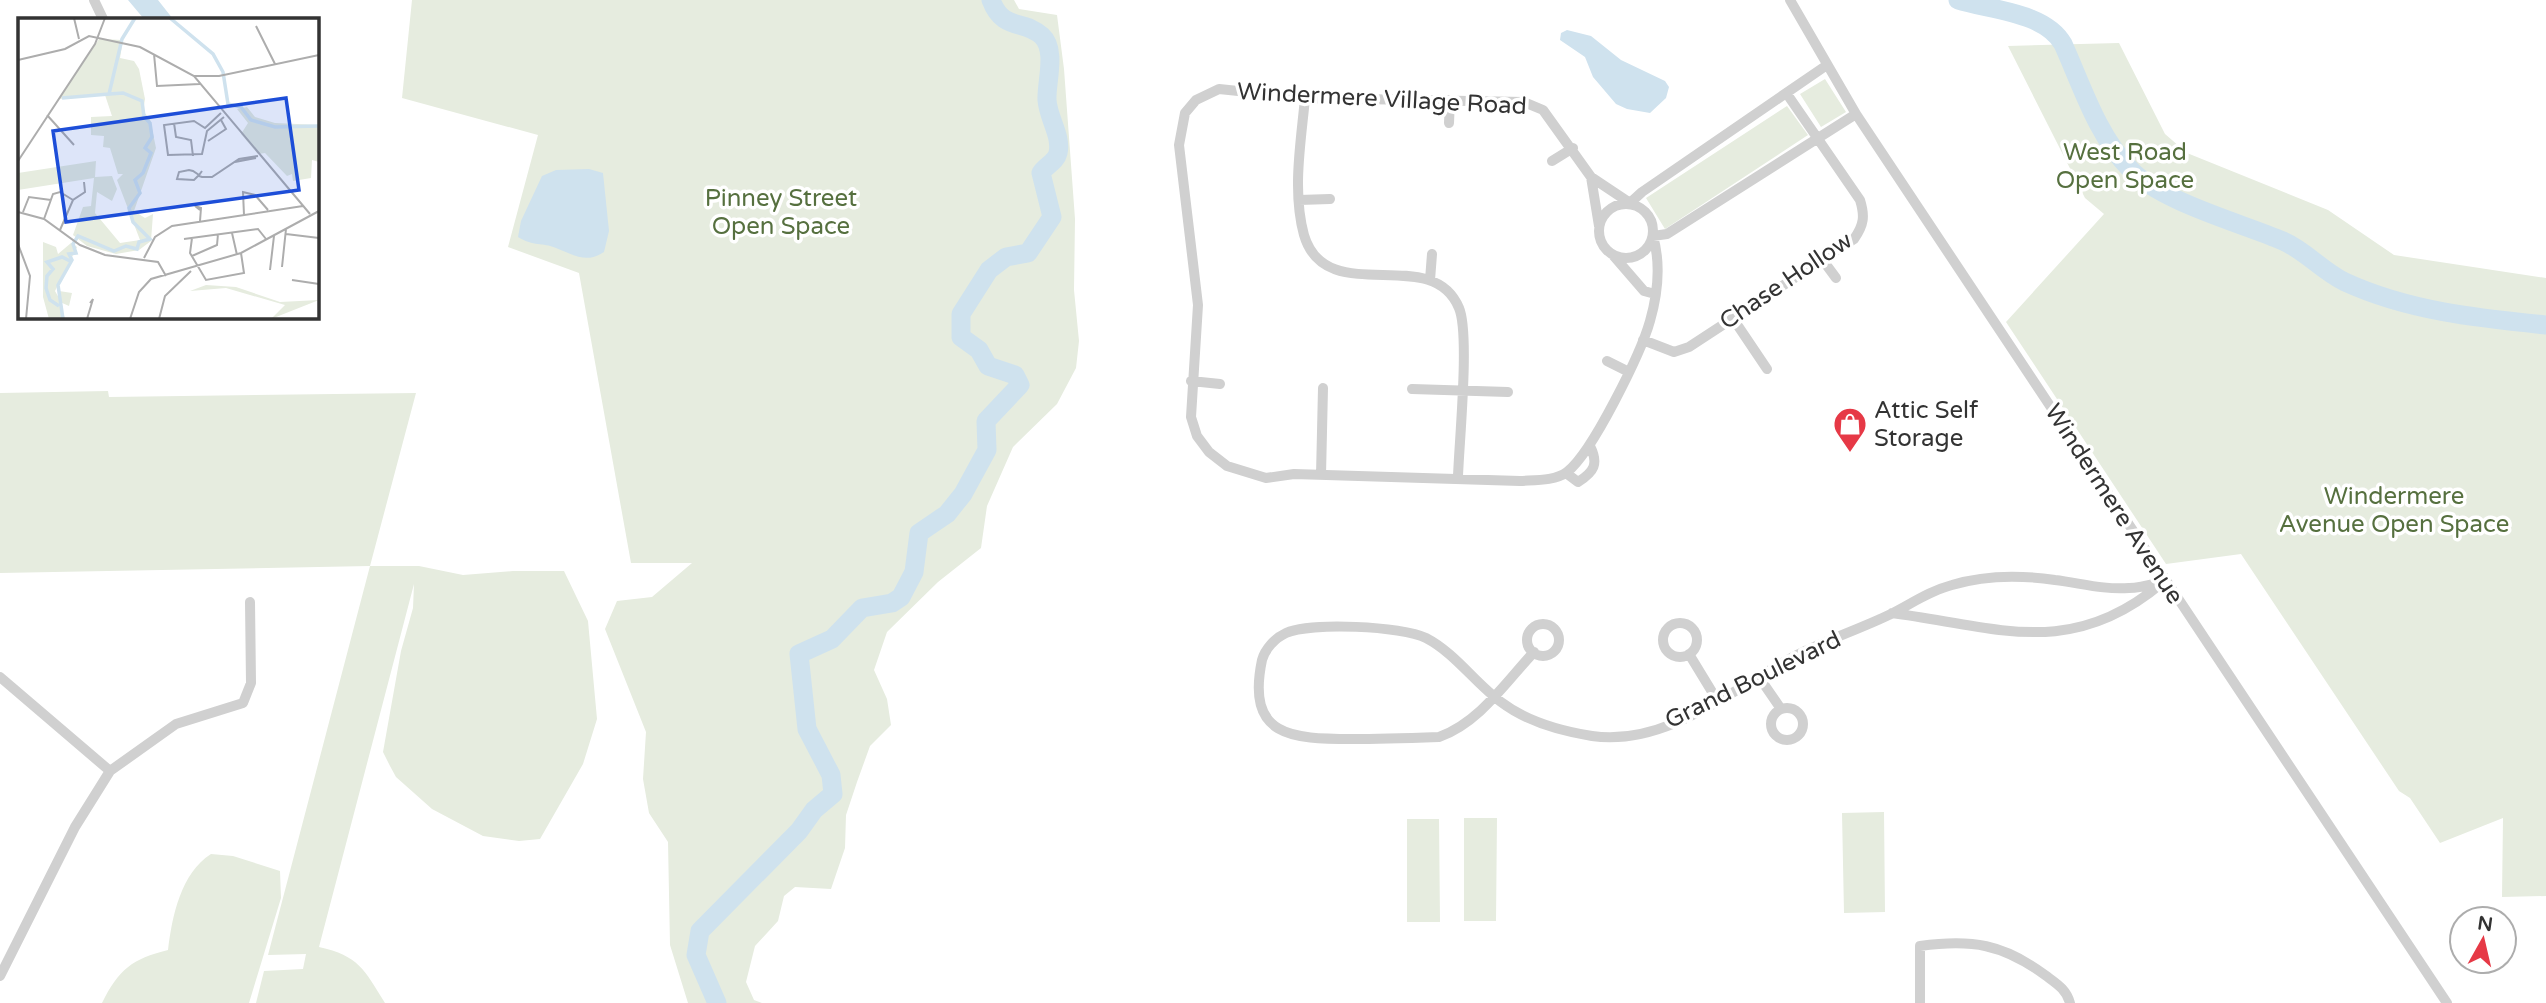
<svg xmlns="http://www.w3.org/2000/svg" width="2546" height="1003" font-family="'Varela Round',sans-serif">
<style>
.green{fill:#e6ecdf}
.water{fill:#cfe2ee}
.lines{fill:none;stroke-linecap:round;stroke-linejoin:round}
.river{stroke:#cfe2ee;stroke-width:19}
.minor{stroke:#d0d0d0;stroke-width:10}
.labels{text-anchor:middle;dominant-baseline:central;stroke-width:7;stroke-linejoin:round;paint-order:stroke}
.street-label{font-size:24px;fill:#333;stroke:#fff}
.park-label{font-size:24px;fill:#56703f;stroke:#fff}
.poi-label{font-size:24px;fill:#333;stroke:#fff;text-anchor:start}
.inset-river{fill:none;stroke:#cfe2ee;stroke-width:3.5}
.inset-road{fill:none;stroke:#adadad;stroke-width:2}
.view{fill:#1d4ed8;fill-opacity:0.15;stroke:#1d4ed8;stroke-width:3.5}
.inset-edge{fill:none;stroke:#333;stroke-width:3.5}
</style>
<rect width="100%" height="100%" fill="#fff"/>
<path class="green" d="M412,0H1014L1019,9L1057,15L1064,69L1075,219L1074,290L1079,341L1076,368L1057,404L1013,447L987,506L981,548L938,582L887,632L874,670L887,699L891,725L870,746L857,782L846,815L845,848L831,889L795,887L784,896L778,921L755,946L746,982L754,1000L762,1003H688L670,945L668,842L649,813L643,779L646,732L605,629L617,601L652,597L692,563H631L579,273L508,247L538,135L402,98Z
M2119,43L2165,134L2187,153L2328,210L2394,255L2546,278V896L2502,897L2503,818L2440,843L2410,798L2399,791L2241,554L2166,564L2006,322L2104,214L2085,198L2008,46Z
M1825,79L1846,112L1821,127L1800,94Z
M1787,106L1808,135L1665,229L1646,198Z
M108,391L109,397L416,393L370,566H419L463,575L513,571H564L588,621L597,719L583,764L540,839L519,841L483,836L432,809L396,777L390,766L383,752L401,651L413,608L414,584L319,947C359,956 364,969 385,1003H256L264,971L303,969L306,954L268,955L370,566L0,573V393Z
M1884,812L1885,912L1844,913L1842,813Z
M1464,818H1497L1496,921H1464Z
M1407,819H1439L1440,922H1407Z
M211,854L233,856L280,871L281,898L249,1003H102C119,969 132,959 168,950C172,916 181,873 211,854Z"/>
<path class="water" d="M128,0H158L173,19H144Z
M1567,30L1591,36L1621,60L1665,81L1669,87L1666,98L1650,113L1627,109L1616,104L1593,77L1585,57L1560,40L1561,33Z
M589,169L603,173L609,231L604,252C586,264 574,255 556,248C542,242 534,247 518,237L521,221L542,176L556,170Z"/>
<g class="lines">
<path class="river" d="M1958,0C1990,10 2045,12 2063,44C2082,86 2097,135 2130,169C2161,202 2241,223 2283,241C2306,251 2322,271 2345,282C2408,311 2477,318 2546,325
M717,1003L696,955L700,931L799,831L814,810L833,794L831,775L807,729L799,654L832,639L862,608L892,603L901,597L914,572L919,533L947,514L963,494L987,450L986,421L1020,385L1015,375L988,366L979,350L961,337V314L989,270L1006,257L1028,253L1052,217L1041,173C1045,166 1056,162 1058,153C1062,136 1048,118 1047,100C1046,83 1057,50 1042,36C1024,19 1003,32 991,0"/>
<path class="minor" d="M94,0L103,19
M1790,0L1856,114L2447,1003
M1827,65L1642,192L1630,203L1591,177L1543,110L1524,102L1305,98L1219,89L1196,100L1185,113L1179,145L1198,305L1191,417L1197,436L1209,452L1227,466L1266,478L1294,474L1520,481C1535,480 1555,481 1567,472C1592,453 1641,353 1650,321C1658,293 1661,264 1653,236L1667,234L1856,114
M1305,98C1301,142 1292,191 1304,235C1326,310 1432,242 1459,308C1470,334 1459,443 1458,477
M1449,123L1450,100
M1552,161L1573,148
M1591,177L1599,226
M1299,200L1330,199
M1599 231a27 27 0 1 1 54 0a27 27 0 1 1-54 0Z
M1612,254L1644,291L1655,294
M1822,259L1836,278
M1430,280L1432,254
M1732,317L1767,369
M1643,340L1674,352L1689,347L1854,239C1864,225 1865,216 1860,200L1787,94
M1607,361L1627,371
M1191,381L1220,384
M1412,389L1508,392
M1566,473L1578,482C1594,472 1599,464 1590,446
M1321,475L1323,388
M1892,613C1997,627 2071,660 2162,583
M1663 640a17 17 0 1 1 34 0a17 17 0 1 1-34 0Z
M1527 640a16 16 0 1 1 32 0a16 16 0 1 1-32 0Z
M1534,652C1506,682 1479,723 1439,737C1410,738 1381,739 1353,739C1291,739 1246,737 1262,660C1265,649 1275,638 1286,633C1310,622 1402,626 1426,638C1455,653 1475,683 1501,702C1526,721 1561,731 1592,736C1666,747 1734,688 1795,656C1826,640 1860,629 1891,614C1911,604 1929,591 1952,585C1985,575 2021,575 2055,580C2080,583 2104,590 2129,588C2141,588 2153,584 2165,581
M1689,654L1717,700
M0,677L110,771
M1759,677L1781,709
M1771 724a16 16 0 1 1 32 0a16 16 0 1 1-32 0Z
M0,976L75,827L110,771L176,724L243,703L251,683L250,602
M1920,1003V946C1972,939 2003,944 2045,975C2057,984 2066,989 2070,1003"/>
</g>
<defs>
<symbol id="shop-pin" viewBox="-11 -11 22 30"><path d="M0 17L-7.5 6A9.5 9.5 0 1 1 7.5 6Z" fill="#e63946" stroke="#fff"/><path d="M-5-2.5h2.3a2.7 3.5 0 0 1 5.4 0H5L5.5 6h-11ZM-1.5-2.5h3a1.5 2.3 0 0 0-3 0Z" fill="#fff"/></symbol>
</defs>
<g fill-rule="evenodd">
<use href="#shop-pin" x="1831" y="405" width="38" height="52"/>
</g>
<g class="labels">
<g class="street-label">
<text transform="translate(1382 99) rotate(3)">Windermere Village Road</text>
<text transform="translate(1786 281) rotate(-34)">Chase Hollow</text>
<text transform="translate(2114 504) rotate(57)">Windermere Avenue</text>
<text transform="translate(1753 680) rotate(-26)">Grand Boulevard</text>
</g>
<g class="park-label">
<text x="2125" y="152">West Road<tspan x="2125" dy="28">Open Space</tspan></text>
<text x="781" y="198">Pinney Street<tspan x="781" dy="28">Open Space</tspan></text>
<text x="2394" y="496">Windermere<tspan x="2394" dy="28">Avenue Open Space</tspan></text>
</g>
<g class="poi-label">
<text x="1874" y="410">Attic Self<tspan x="1874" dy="28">Storage</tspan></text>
</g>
</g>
<g transform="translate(18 18)">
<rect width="301" height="301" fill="#fff"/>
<path d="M81,21L105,22L102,40L116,43L121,51L127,81L125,93L132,101L138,130L116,193L127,200L135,196L133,223L121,232L98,236L69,228L55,217L65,189L73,188L76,160L0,172V155L78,143L77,159L94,158L99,171L94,183L79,174L77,195L102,225L122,222L99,162L105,156H100L92,130L85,129L86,118L73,117V99L94,98L87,77L41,81ZM229,89L237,99L257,105L301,107V144L294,142L293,160L275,163L274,156L269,158L247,135L240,136L223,116L230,105L219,91ZM25,224L38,229L40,236L53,225L59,229L37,273L41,280V273L54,275L51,288L42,284L47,301H31L25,279ZM188,267L218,269L262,284L301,282L253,301L267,287L208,270L172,273Z" fill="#e6ecdf"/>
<path class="inset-river" d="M152,0L195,36L205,54L210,86L223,89L233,102L257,109L301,108M44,80L91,76M41,288L32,282L28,270L29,258L35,251L29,244L44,239L52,243M45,301L40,267L54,242L51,236L58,235L55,226L60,218L96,233L108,228L119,231L121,224L132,221L115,204L111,190L122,175L117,162L125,155L133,135L127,130L134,119L132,105L126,99L124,83L105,75L91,76L104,21L117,0"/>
<path class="inset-road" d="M56,0L61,21M238,8L257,46M136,36L139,68L182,66M0,42L47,31L71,18L122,29L176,58L292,196M176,58H201L301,37M203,95L187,110L176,103L146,107L150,137L184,136L189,113L206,99M29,97L56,127M156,105L158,119L173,122L175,138M190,123L208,111L203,102M0,143L77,26L87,0M217,144L238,140M184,153L181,157L176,162L159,161L161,154L171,152L175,153L181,157V158L184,159H194L221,141L240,138M0,194L26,201L62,227L87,237L140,244L148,258M5,194L11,179L33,182M226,197L225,174L237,177L250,192M26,201L35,176L42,174L55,182M182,203L183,190L177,188L182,192M42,212L55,182L67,174L66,164M214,215L219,237M268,216L301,220M174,220L172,235L188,262L226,255L223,235M166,221L240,211L248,221M0,226L12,258L8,301M174,238L199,227L200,216M126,240L137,219L154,208L285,188M264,249L268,211M252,252L256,218M274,262L301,266M69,301L75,281L72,285M112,301L121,274L133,261L223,235L301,193M141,301L147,278L173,253"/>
<path class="view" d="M268,80L281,172L48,204L35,113Z"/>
<rect width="301" height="301" class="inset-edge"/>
</g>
<g transform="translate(2483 940) rotate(8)"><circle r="33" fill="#ffffff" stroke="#adadad" stroke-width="2"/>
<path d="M0-5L12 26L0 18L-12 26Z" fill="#e63946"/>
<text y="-10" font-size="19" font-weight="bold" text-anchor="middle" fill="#333333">N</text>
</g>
</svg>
